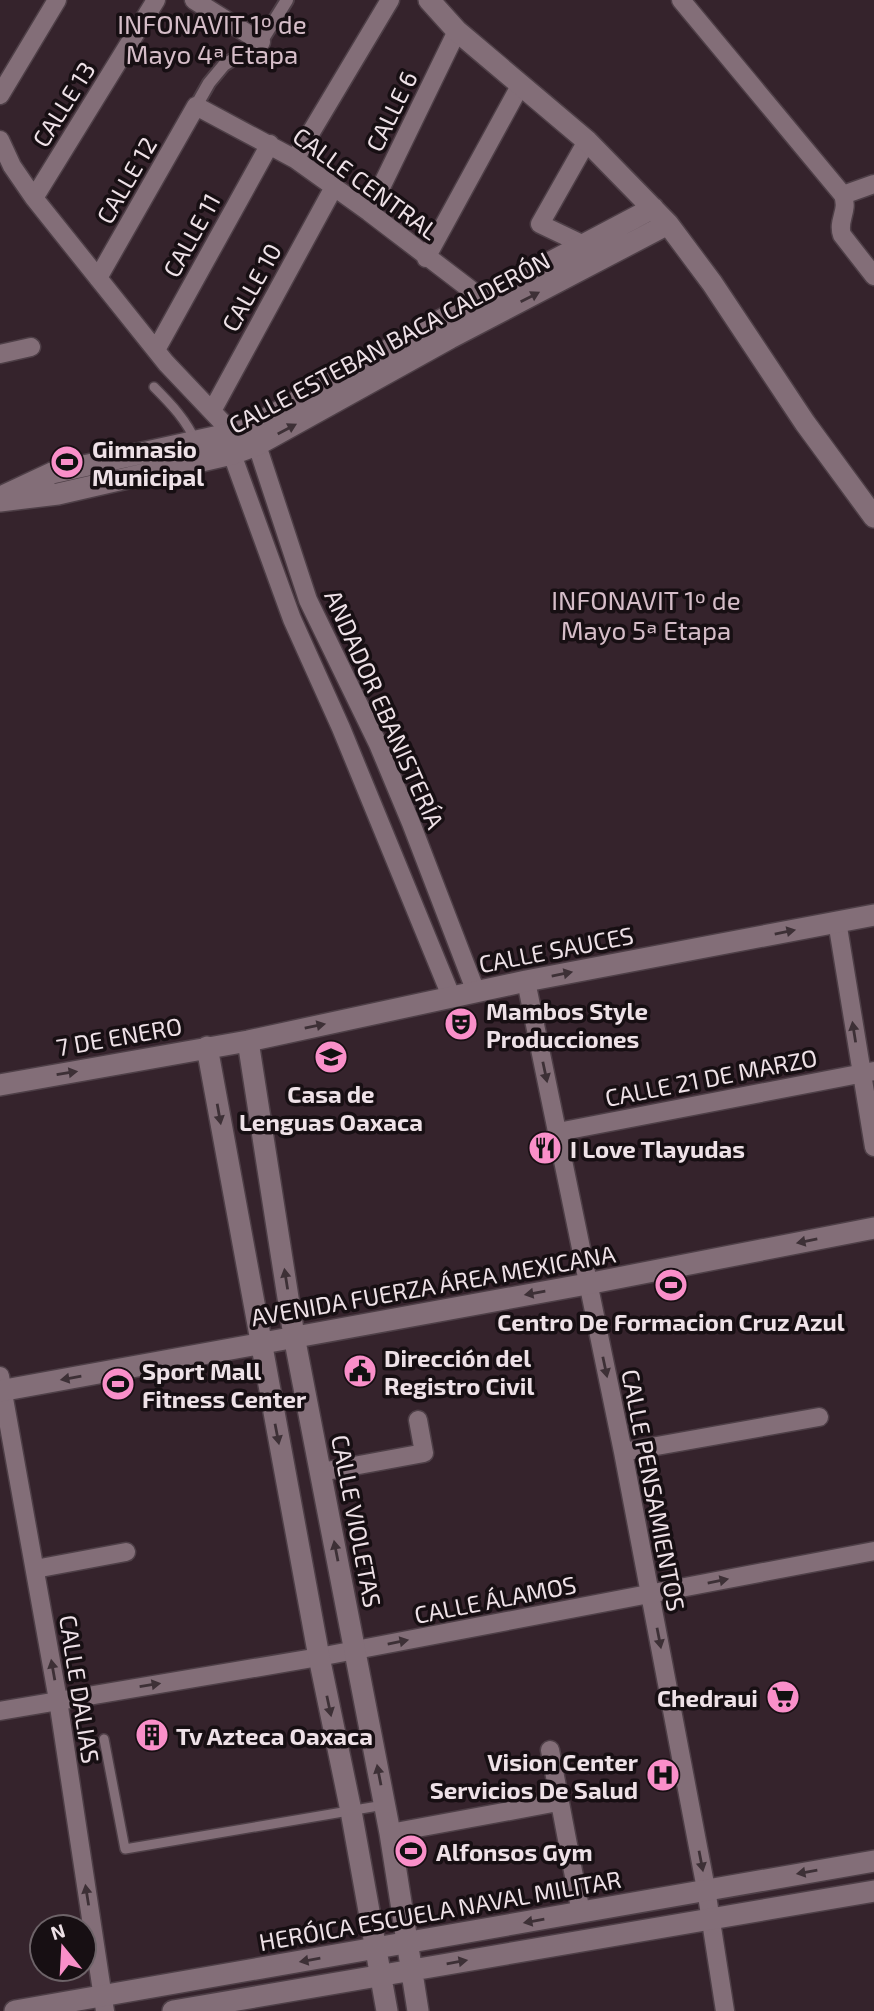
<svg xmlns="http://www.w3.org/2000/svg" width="874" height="2011" font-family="'Exo 2',sans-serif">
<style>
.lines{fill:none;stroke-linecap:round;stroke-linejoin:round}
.service-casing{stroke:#4e3f47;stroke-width:12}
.pedestrian-casing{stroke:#4e3f47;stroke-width:16}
.minor-casing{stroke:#4e3f47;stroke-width:21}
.tertiary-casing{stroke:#4e3f47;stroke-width:24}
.service{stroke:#836e78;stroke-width:9}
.pedestrian{stroke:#836e78;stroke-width:12}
.minor{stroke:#836e78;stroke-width:18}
.tertiary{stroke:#836e78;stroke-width:21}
.oneway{fill:#3d3036}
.labels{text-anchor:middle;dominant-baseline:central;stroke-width:7;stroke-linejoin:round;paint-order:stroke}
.street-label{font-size:24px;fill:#eee1e7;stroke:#170f13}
.poi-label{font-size:24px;font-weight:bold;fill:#eee1e7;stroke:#170f13;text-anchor:start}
.neighbourhood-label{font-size:26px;fill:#d5bdc8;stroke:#170f13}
</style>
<rect width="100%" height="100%" fill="#35232c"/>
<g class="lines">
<defs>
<path id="service" d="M154,387C172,405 186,420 196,442
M104,1739L125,1849L384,1805"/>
<path id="pedestrian" d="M196,106L209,83L224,65L261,42L287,0"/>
<path id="minor" d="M194,0L261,42
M681,0L843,195C849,212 837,220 842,235L874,276
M0,95L57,0
M0,140L12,166L34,198L166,363L241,442
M295,159L390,0
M843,195L874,184
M34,198L156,0
M369,212L457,31
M584,245L540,224L587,141
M426,258L520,86
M98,278L196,106L295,159L369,212L492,306
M156,350L270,144
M0,354L31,347
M212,411L334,187
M257,445L308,600L378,744L411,823L476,992
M232,454L292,619L341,728L451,996
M837,921L874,1147
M526,981L623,1452L706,1889L725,2011
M558,1132L874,1071
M0,1376L58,1700L105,2011
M623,1452L819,1417
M321,1472L424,1453L418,1420
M35,1569L126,1552
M0,1711L319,1657L874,1551
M550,1750L581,1913
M390,1833L558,1802"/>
<path id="tertiary" d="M429,0L457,31L587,141L668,224L712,283L805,423L874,517
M5,495L52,473L246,430L441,320L653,208
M0,501L58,494L232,454L257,445L450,338L668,224
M248,1041L294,1336L390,1833L418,2011
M207,1047L319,1657L351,1811L387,2011
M0,1085L248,1041L526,981L874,915
M0,1391L587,1284L874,1228
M15,2011L874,1861
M173,2011L874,1891"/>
</defs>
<use href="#service" class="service-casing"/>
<use href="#pedestrian" class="pedestrian-casing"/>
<use href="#minor" class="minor-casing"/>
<use href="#tertiary" class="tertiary-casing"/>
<use href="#service" class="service"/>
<use href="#pedestrian" class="pedestrian"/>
<use href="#minor" class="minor"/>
<use href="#tertiary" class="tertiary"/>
</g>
<defs><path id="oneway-solid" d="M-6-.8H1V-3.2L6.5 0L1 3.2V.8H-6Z" transform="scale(1.75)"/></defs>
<g class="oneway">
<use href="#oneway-solid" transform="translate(530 297) rotate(-27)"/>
<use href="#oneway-solid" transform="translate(287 429) rotate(-28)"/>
<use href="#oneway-solid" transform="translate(785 932) rotate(-12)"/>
<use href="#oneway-solid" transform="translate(562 974) rotate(-11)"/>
<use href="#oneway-solid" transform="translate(315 1026) rotate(-12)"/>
<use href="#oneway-solid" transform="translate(854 1032) rotate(-99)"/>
<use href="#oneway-solid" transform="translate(545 1072) rotate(78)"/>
<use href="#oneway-solid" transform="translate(67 1073) rotate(-9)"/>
<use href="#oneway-solid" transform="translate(219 1114) rotate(80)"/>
<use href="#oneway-solid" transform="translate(807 1241) rotate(169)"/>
<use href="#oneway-solid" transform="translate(286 1279) rotate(-99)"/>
<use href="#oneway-solid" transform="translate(535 1293) rotate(170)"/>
<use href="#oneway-solid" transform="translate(605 1367) rotate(78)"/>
<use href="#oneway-solid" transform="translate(71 1378) rotate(170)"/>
<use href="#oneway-solid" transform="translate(277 1434) rotate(79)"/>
<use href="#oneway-solid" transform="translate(336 1551) rotate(-101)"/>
<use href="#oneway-solid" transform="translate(718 1581) rotate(-11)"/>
<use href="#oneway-solid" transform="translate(659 1638) rotate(79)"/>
<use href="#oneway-solid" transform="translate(398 1642) rotate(-11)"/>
<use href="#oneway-solid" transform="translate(53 1670) rotate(-100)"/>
<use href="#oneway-solid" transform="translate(150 1685) rotate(-9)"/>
<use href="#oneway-solid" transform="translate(329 1706) rotate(78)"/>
<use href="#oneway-solid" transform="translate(379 1775) rotate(-101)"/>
<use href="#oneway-solid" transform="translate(701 1861) rotate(79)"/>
<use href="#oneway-solid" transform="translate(807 1872) rotate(170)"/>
<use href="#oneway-solid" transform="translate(87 1895) rotate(-99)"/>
<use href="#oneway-solid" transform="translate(534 1921) rotate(170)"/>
<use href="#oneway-solid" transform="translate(310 1960) rotate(170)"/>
<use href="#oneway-solid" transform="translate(457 1962) rotate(-10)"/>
</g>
<defs>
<symbol id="stadium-disc" viewBox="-11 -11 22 22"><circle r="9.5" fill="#f98fc9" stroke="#170f13"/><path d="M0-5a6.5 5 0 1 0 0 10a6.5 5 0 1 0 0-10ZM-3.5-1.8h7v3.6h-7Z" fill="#111"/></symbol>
<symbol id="theatre-disc" viewBox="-11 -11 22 22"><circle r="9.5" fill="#f98fc9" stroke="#170f13"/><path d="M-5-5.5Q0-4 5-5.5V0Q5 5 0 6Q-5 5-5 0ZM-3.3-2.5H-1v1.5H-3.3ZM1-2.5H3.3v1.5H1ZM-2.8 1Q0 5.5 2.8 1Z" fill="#111"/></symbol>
<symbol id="school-disc" viewBox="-11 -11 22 22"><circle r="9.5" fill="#f98fc9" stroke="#170f13"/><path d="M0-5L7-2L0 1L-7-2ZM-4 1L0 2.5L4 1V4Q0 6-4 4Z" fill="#111"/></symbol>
<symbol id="restaurant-disc" viewBox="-11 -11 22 22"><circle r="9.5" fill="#f98fc9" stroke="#170f13"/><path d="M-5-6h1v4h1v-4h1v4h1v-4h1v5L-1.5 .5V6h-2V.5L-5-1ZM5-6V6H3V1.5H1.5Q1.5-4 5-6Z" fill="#111"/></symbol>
<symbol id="civic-disc" viewBox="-11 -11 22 22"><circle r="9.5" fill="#f98fc9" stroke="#170f13"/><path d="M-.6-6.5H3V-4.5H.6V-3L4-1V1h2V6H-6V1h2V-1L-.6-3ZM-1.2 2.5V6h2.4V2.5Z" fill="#111"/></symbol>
<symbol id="supermarket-disc" viewBox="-11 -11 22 22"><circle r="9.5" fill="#f98fc9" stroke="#170f13"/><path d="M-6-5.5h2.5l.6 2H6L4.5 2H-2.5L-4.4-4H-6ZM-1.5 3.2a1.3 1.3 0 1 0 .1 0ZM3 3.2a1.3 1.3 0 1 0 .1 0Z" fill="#111"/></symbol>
<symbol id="building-disc" viewBox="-11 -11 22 22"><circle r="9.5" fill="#f98fc9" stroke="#170f13"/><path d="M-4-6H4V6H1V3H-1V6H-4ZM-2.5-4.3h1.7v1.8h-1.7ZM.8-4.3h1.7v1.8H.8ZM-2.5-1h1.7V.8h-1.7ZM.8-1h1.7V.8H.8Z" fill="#111"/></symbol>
<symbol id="hospital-disc" viewBox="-11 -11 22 22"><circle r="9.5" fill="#f98fc9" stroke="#170f13"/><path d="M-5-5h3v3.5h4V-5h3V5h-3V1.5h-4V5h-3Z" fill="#111"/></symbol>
</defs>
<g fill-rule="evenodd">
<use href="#stadium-disc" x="48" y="443" width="38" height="38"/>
<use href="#theatre-disc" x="442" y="1005" width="38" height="38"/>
<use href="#school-disc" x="312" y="1038" width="38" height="38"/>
<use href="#restaurant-disc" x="526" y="1129" width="38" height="38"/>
<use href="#stadium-disc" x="652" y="1266" width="38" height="38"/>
<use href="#civic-disc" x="341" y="1352" width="38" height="38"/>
<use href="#stadium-disc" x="99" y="1365" width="38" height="38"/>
<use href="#supermarket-disc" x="764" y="1678" width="38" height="38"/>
<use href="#building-disc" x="133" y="1716" width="38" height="38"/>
<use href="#hospital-disc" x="644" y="1756" width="38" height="38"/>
<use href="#stadium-disc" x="392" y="1832" width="38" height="38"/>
</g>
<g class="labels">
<g class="street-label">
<text transform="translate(63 104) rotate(-58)">CALLE 13</text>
<text transform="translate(391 111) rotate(-64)">CALLE 6</text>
<text transform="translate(126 180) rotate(-60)">CALLE 12</text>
<text transform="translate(366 183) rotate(36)">CALLE CENTRAL</text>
<text transform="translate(191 235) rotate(-61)">CALLE 11</text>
<text transform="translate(251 287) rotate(-61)">CALLE 10</text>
<text transform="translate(389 342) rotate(-28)">CALLE ESTEBAN BACA CALDERÓN</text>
<text transform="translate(385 709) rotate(66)">ANDADOR EBANISTERÍA</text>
<text transform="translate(556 949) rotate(-11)">CALLE SAUCES</text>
<text transform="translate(119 1036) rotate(-10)">7 DE ENERO</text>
<text transform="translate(711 1077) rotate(-11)">CALLE 21 DE MARZO</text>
<text transform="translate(433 1285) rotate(-10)">AVENIDA FUERZA ÁREA MEXICANA</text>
<text transform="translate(654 1490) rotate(79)">CALLE PENSAMIENTOS</text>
<text transform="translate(357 1521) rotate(79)">CALLE VIOLETAS</text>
<text transform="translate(495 1599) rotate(-11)">CALLE ÁLAMOS</text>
<text transform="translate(80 1689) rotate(81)">CALLE DALIAS</text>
<text transform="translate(440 1910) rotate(-10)">HERÓICA ESCUELA NAVAL MILITAR</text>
</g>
<g class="poi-label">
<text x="92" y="448">Gimnasio<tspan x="92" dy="28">Municipal</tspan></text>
<text x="486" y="1010">Mambos Style<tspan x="486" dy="28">Producciones</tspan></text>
<text x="331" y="1093" text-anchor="middle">Casa de<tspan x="331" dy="28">Lenguas Oaxaca</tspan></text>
<text x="570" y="1148">I Love Tlayudas</text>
<text x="671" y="1321" text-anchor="middle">Centro De Formacion Cruz Azul</text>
<text x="384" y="1357">Dirección del<tspan x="384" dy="28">Registro Civil</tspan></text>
<text x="142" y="1370">Sport Mall<tspan x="142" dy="28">Fitness Center</tspan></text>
<text x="758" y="1697" text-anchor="end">Chedraui</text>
<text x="176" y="1735">Tv Azteca Oaxaca</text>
<text x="638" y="1761" text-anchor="end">Vision Center<tspan x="638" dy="28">Servicios De Salud</tspan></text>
<text x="436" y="1851">Alfonsos Gym</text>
</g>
<g class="neighbourhood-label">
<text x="212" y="23">INFONAVIT 1º de<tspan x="212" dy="30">Mayo 4ª Etapa</tspan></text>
<text x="646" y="599">INFONAVIT 1º de<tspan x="646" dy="30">Mayo 5ª Etapa</tspan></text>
</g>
</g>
<g transform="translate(63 1948) rotate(342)"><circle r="33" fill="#170f13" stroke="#6d6368" stroke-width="2"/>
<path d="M0-5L12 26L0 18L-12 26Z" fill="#f98fc9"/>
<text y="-10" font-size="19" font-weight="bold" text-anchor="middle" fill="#eee1e7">N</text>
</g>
</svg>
